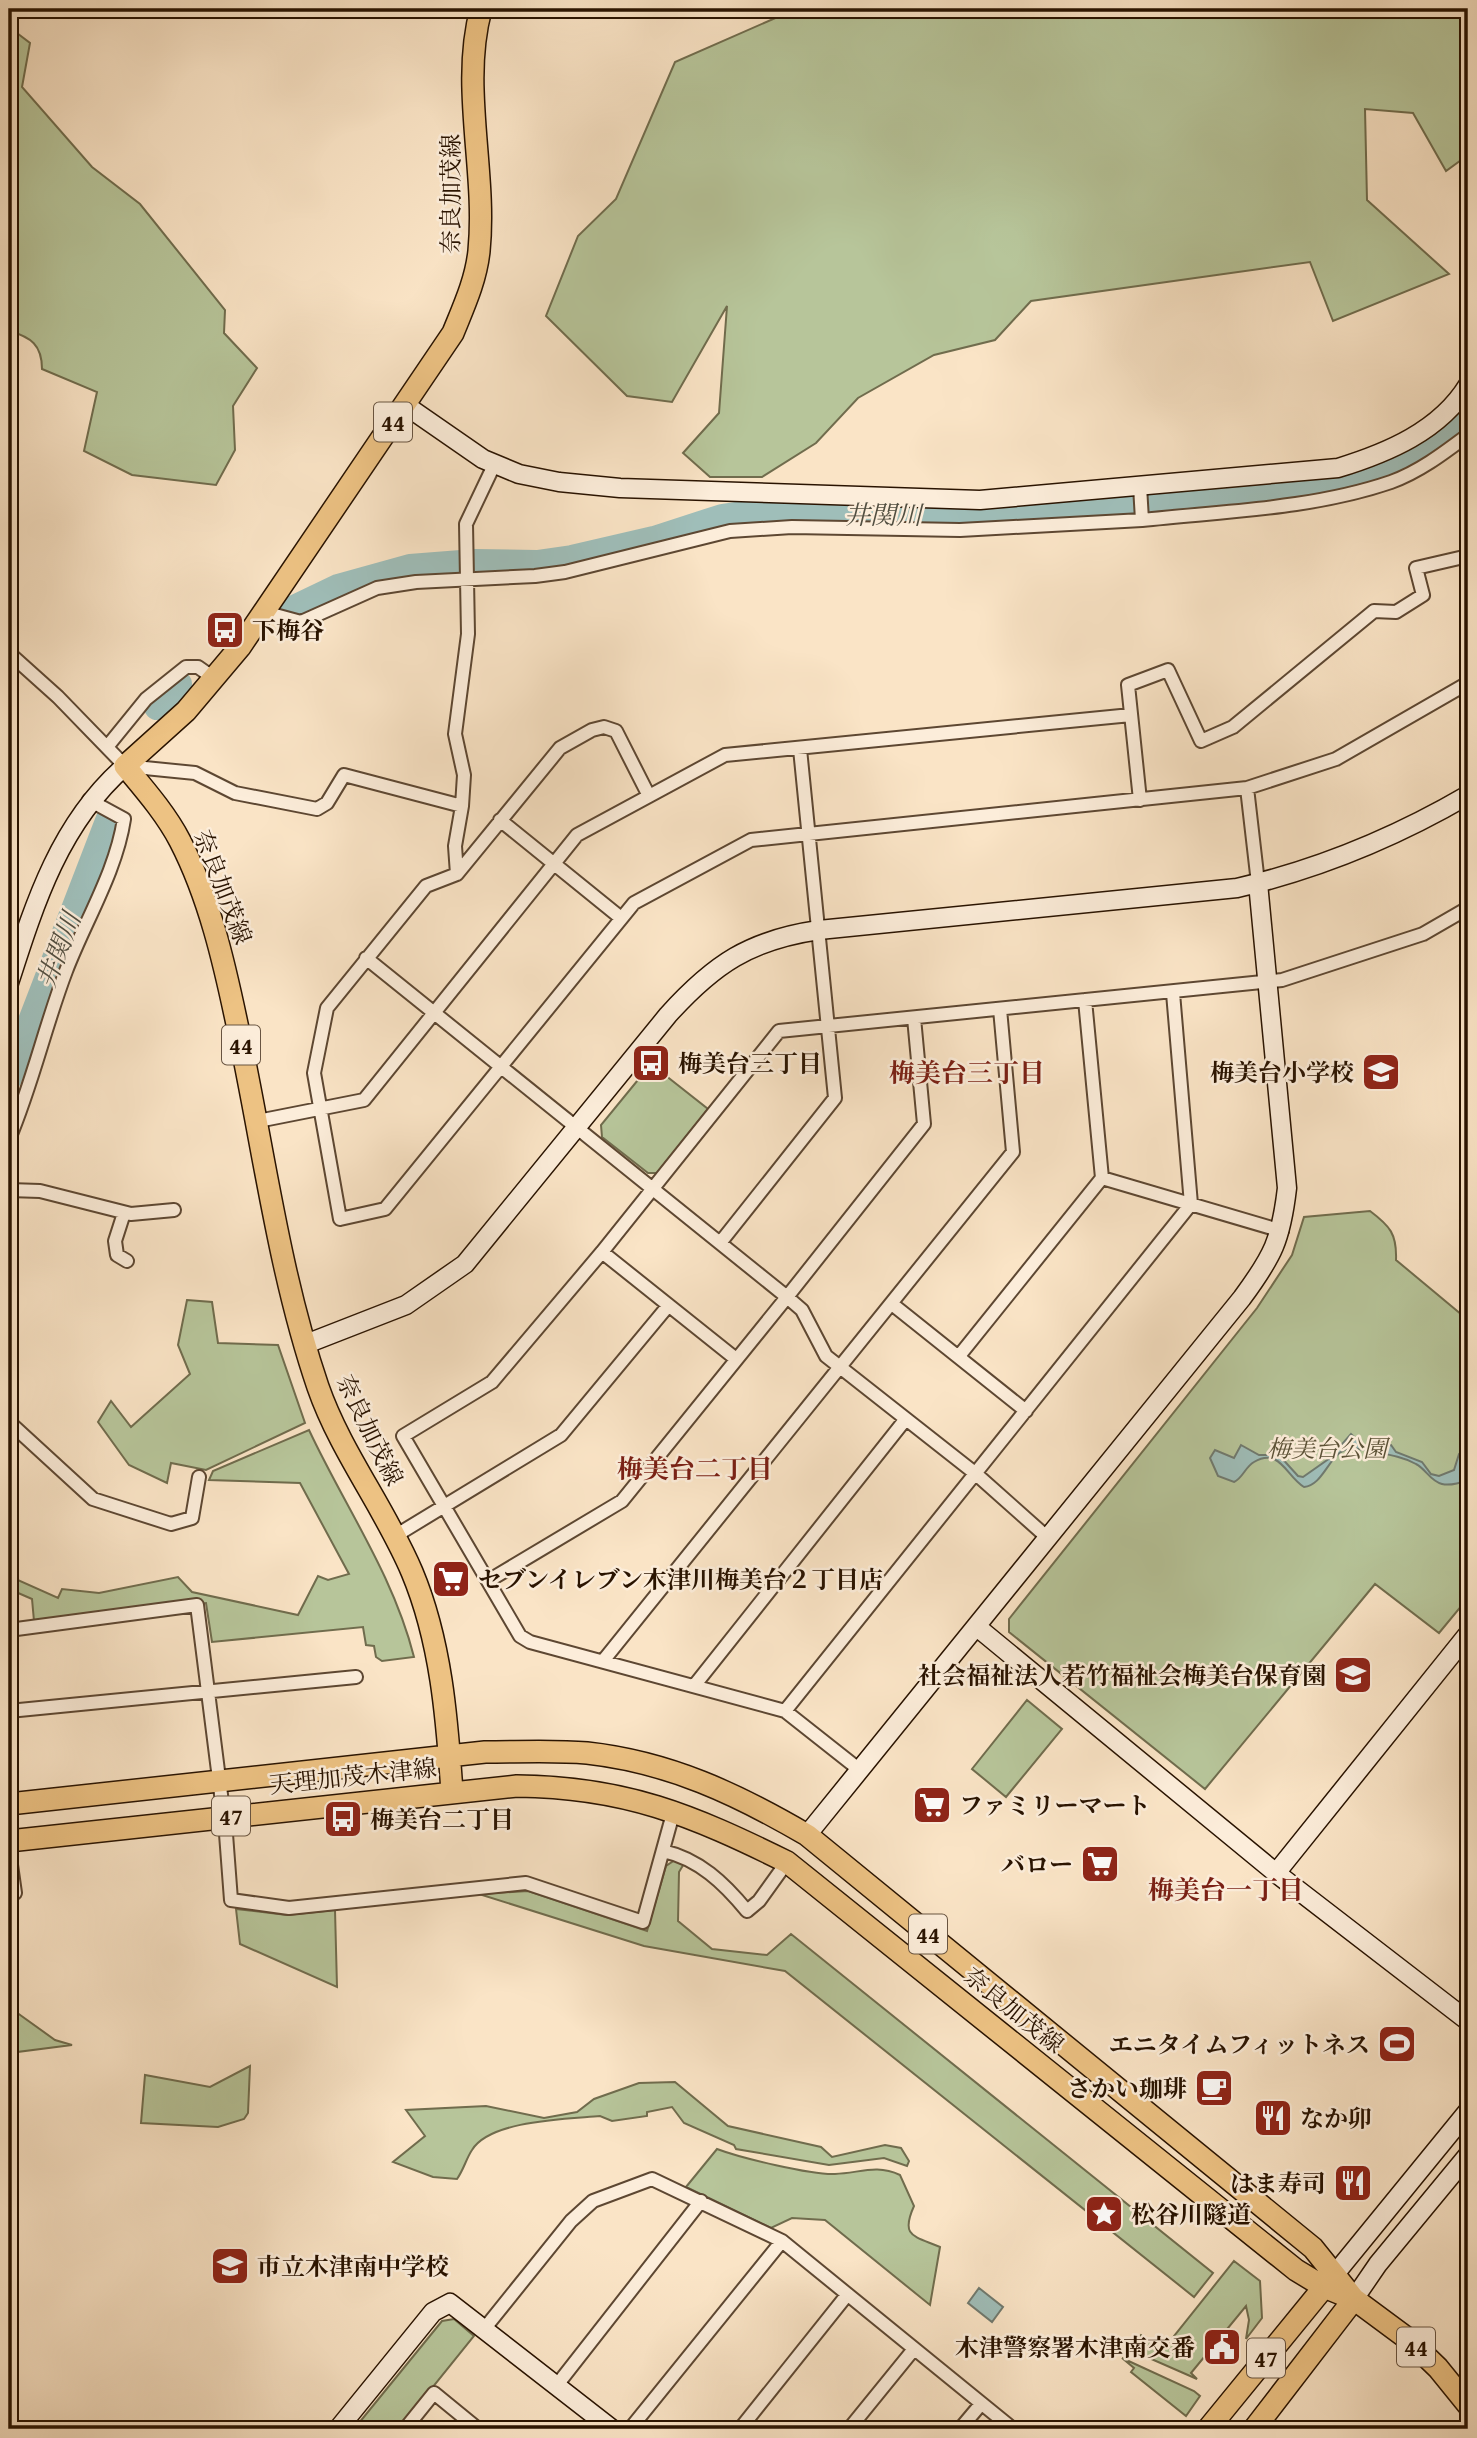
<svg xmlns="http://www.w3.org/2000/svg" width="1477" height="2438" font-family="'Gentium Book Plus','Noto Serif JP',serif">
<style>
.green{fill:#b7c59a;stroke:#706c4d;stroke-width:2}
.water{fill:#9fbeb9;stroke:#707a6f;stroke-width:2}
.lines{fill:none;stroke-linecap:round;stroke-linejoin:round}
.river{stroke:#9fbeb9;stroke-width:26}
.street-casing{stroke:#5d4732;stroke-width:16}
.secondary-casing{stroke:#291300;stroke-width:21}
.primary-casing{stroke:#291300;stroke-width:24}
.street{stroke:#fcedda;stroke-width:12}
.secondary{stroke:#fcedda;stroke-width:18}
.primary{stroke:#edc283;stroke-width:21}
.labels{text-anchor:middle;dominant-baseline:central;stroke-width:5;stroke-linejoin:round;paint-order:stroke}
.shield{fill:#fcedda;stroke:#685441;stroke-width:2}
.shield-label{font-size:23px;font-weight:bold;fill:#291300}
.street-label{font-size:24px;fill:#291300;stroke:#fcedda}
.poi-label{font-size:24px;font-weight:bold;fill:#291300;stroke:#fcedda;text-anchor:start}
.park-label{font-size:24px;font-style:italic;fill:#5b5136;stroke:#fcedda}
.water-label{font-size:26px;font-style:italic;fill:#524f41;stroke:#fcedda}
.neighbourhood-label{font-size:26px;font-weight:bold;fill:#7a1f14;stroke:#fcedda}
</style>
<rect width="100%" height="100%" fill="#fae4c6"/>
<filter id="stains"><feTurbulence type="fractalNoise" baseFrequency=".00286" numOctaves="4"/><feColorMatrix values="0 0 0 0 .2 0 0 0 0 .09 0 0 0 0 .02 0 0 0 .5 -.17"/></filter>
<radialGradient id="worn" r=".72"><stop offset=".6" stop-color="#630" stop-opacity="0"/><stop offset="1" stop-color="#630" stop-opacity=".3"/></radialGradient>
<path class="green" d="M796,9H1468V155L1446,171L1413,113L1365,109L1367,200L1449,274L1333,321L1310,262L1031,301L995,340L934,355L858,398L816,443L762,477H710L683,453L719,413L727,306L672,402L627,396L546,316L578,236L616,199L675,62Z
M9,27L30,43L22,87L92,167L140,204L225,310L224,333L257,368L233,406L235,450L216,485L132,475L84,451L97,392L42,369C42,345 31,337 9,331Z
M651,1064L708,1109L657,1173H648L602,1137L601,1125Z
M1370,1211C1390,1226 1397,1234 1396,1260L1468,1320V1598L1439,1633L1375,1584L1205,1789L1009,1632V1619L1257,1308L1292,1255L1304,1217Z
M187,1300L212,1302L218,1343L278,1345L305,1423L206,1470L171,1463L167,1483L129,1465L98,1422L111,1401L131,1427L190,1374L178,1345Z
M309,1430C345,1507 393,1574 414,1657L382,1661L376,1657L374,1646L366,1645L363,1627L212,1642L206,1603L34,1621L32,1599L9,1589V1576L58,1598L62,1589L99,1593L178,1577L192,1592L298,1615L318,1576L328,1580L349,1574L300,1483L209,1480L213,1471Z
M1027,1700L1062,1729L1006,1797L972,1769Z
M675,1860L685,1862L679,1872L678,1921L712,1949L767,1955L791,1934L1213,2273L1194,2297L785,1971L644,1946L479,1894L528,1891L647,1931L666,1866Z
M236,1909L287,1915L335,1910L337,1987L240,1944Z
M9,2007L55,2040L72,2045L9,2053Z
M250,2066L248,2113L244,2119L218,2127L141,2123L145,2075L210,2087Z
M675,2082L728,2126L821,2147L832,2157L885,2145L901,2148L909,2161L907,2166L884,2158L829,2165L736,2149L734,2145L684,2123L672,2107L647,2112V2116L612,2121L600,2116C568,2119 490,2120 472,2150C466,2159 464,2169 457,2179L433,2177L393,2162L425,2136L406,2110L486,2106L544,2118L577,2112L594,2099L639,2083Z
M717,2149C741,2158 811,2175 835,2174C860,2173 876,2164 900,2175L914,2206C900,2237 914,2236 940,2247L930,2305L825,2220L792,2218L771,2228L686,2187Z
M1234,2261L1260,2281L1262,2318L1246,2339L1249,2320L1246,2306L1191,2373L1197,2379L1133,2351L1130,2344L1141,2335L1162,2351Z
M454,2319L474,2336L399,2429H354L442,2321Z
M1122,2358L1194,2391L1200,2396L1186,2416L1131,2372L1134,2368Z"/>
<path class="water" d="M1351,1434L1365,1447L1391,1445L1396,1452L1422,1462L1431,1474L1439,1476L1454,1470L1459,1454L1468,1446V1480C1460,1483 1450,1486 1442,1484C1430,1481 1426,1469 1416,1464C1398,1454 1378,1454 1359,1449C1330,1442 1327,1485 1304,1487C1286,1476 1280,1447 1254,1462C1245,1467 1243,1478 1234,1482L1218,1476L1210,1458L1215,1450L1234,1458L1241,1445L1259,1455H1279L1298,1476L1303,1477L1330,1458Z
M979,2288L1003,2307L992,2322L968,2303Z"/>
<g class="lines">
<path class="river" d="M290,610L338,587L410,567L474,562L537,563L572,558L654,539L722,517L748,513L1064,514L1350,488L1420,457L1447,439L1468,418
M157,707L179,684
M9,1078L108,821"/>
<defs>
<path id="street" d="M1142,520C1225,511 1312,509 1391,482C1419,472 1444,453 1468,435
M264,612L301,622L377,588L416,582L535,576L565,572L730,531L792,527L960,530L1142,520L1140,486
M9,653L58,697L125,766L195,773L235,793L317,809L327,803L344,775L462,806L464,775L455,734L468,634L466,524L495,463
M107,747L146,699L186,667H198L215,679
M1247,788L1258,883
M649,796L616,731L604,727L592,730L560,748L457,874L426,886L327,1008L314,1073L340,1219L385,1209L634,903L751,840L1247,788L1336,759L1468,683
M1140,800L1128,685L1168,670L1201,741L1233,727L1374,611L1396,612L1423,595L1416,568L1468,556
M500,820L621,918
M457,874L455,846L462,806
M366,958L787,1297L924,1124L914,1018
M258,1121L364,1100L577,835L725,755L1131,715
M9,1139C32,1085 45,1026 66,971C85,921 116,872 124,819L89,800
M1102,1178L1282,1231
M9,1190L40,1191L131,1214L174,1210
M124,1213L115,1241L117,1255L127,1261
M720,1243L835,1098L800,749
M602,1252L736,1359
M892,1304L1026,1411
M959,1356L1102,1178L1085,1000
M9,1422L93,1499L171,1524L192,1518L199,1477
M395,1536L561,1435L668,1306
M488,1581L622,1501L787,1297L802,1310L826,1356L976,1474L1049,1539
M9,1630L197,1605L226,1834L231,1900L289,1908L526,1883L643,1922L674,1810
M603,1661L1013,1152L1000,1009
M694,1686L905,1420
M9,1711L356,1677
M785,1711L1191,1204L1173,993
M861,1771L785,1711L530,1642L520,1636L403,1436L492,1382L602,1252L779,1031L1282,980L1423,934L1468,908
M9,1851L15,1893
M663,1851C699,1859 724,1883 747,1911L759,1901L787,1862
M485,2328L571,2221L593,2201L652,2179L782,2241L1013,2429
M557,2385L701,2201
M405,2429L434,2393L478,2429
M630,2429L782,2241
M740,2429L847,2295
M849,2429L914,2349
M960,2429L981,2404"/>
<path id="secondary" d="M405,405L483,459L519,474L559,482L620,488L980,500L1338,468C1387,453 1440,431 1468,385
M9,983C35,902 60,823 125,766
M306,1344L406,1305L465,1264L668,1015C714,964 750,940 819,930L1237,888C1319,869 1396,837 1468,795
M977,1627L1276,1873L1468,2021
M807,1835L1242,1298C1273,1256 1281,1240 1287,1188L1258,883
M1276,1873L1468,1634
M1326,2285L1468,2111
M1354,2299L1378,2264L1468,2155
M338,2429L433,2312L450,2303L612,2429"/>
<path id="primary" d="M452,1792C447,1718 441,1641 412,1572C385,1508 341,1453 318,1387C278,1270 263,1144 237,1024C224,962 209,897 180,841C166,814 145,790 125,766L186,711L240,647L453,333C464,306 476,280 479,251C487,171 460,87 481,9
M9,1804L485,1752C519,1752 553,1750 587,1753C669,1762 737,1794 807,1835L1313,2248L1354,2299L1408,2339L1438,2368L1468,2405
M9,1841L517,1786C625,1787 692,1815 787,1862L1296,2270L1324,2287L1351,2298
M1208,2429L1324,2287
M1254,2429L1354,2299"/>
</defs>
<use href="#street" class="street-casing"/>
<use href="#secondary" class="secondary-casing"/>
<use href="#primary" class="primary-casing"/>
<use href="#street" class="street"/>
<use href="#secondary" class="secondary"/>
<use href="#primary" class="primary"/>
</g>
<defs>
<symbol id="bus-square" viewBox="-11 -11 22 22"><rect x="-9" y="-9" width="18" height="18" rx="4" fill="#8f2418" stroke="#fcedda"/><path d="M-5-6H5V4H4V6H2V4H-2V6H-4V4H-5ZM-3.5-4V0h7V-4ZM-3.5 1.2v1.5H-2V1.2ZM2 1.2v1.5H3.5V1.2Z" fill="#fff"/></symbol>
<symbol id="school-square" viewBox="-11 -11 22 22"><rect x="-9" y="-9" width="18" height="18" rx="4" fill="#8f2418" stroke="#fcedda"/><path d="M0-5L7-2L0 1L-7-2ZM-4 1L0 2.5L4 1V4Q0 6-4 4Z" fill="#fff"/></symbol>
<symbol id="supermarket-square" viewBox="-11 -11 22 22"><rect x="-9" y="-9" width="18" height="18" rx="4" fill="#8f2418" stroke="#fcedda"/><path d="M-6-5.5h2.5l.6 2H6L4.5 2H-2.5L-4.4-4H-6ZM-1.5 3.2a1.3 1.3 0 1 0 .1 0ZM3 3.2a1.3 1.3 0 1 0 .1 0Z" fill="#fff"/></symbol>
<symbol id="stadium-square" viewBox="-11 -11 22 22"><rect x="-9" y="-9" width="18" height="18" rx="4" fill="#8f2418" stroke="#fcedda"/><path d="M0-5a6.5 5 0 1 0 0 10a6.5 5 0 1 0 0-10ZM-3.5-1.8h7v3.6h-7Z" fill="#fff"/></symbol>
<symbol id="cafe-square" viewBox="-11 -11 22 22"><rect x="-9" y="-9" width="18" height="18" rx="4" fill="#8f2418" stroke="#fcedda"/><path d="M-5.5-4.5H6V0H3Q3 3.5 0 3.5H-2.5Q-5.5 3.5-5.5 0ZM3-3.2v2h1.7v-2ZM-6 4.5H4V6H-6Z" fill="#fff"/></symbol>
<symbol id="restaurant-square" viewBox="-11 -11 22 22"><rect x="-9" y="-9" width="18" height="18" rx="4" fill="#8f2418" stroke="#fcedda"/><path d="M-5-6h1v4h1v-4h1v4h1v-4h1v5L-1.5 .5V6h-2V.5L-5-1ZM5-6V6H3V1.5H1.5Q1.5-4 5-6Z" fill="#fff"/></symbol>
<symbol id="sight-square" viewBox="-11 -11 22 22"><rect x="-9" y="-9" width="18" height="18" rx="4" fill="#8f2418" stroke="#fcedda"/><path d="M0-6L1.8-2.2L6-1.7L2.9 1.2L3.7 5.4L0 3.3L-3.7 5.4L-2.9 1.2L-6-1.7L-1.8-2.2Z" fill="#fff"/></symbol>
<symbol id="civic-square" viewBox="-11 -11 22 22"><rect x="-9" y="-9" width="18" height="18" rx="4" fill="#8f2418" stroke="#fcedda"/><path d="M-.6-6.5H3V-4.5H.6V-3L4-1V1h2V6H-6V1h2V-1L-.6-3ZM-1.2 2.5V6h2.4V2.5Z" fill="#fff"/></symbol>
</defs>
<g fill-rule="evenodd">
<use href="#bus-square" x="203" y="608" width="44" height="44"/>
<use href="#bus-square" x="629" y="1041" width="44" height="44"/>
<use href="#school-square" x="1359" y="1050" width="44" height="44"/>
<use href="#supermarket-square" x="429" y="1557" width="44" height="44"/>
<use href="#school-square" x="1331" y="1653" width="44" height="44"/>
<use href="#supermarket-square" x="910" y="1783" width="44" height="44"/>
<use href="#bus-square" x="321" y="1797" width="44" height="44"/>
<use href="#supermarket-square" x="1078" y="1842" width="44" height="44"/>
<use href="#stadium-square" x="1375" y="2022" width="44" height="44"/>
<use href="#cafe-square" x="1192" y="2066" width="44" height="44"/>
<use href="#restaurant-square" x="1251" y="2096" width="44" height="44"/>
<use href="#restaurant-square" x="1331" y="2161" width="44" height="44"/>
<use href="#sight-square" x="1082" y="2192" width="44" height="44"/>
<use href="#school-square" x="208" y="2244" width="44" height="44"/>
<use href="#civic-square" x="1200" y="2325" width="44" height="44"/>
</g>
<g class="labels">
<g class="shield">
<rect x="374" y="402.5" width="38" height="39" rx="5"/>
<rect x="222" y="1025.5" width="38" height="39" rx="5"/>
<rect x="212" y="1796.5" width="38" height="39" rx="5"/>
<rect x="909" y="1914.5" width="38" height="39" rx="5"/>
<rect x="1397" y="2327.5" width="38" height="39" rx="5"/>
<rect x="1247" y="2338.5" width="38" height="39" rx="5"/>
</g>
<g class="shield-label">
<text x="393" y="422">44</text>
<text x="241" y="1045">44</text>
<text x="231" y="1816">47</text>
<text x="928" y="1934">44</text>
<text x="1416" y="2347">44</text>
<text x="1266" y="2358">47</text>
</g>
<g class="street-label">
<text transform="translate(450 194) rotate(-90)">奈良加茂線</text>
<text transform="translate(223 887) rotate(69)">奈良加茂線</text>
<text transform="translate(370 1430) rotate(64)">奈良加茂線</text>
<text transform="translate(353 1776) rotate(-6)">天理加茂木津線</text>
<text transform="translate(1014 2010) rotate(39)">奈良加茂線</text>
</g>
<g class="poi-label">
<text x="252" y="630">下梅谷</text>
<text x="678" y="1063">梅美台三丁目</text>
<text x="1354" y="1072" text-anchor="end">梅美台小学校</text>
<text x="478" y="1579">セブンイレブン木津川梅美台２丁目店</text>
<text x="1326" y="1675" text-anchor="end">社会福祉法人若竹福祉会梅美台保育園</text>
<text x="959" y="1805">ファミリーマート</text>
<text x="370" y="1819">梅美台二丁目</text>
<text x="1073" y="1864" text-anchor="end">バロー</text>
<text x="1370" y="2044" text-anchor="end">エニタイムフィットネス</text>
<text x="1187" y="2088" text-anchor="end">さかい珈琲</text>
<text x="1300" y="2118">なか卯</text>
<text x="1326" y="2183" text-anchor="end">はま寿司</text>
<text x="1131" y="2214">松谷川隧道</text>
<text x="257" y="2266">市立木津南中学校</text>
<text x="1195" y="2347" text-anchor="end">木津警察署木津南交番</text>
</g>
<g class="park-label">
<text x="1327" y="1448">梅美台公園</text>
</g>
<g class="water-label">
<text x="883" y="514">井関川</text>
<text transform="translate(58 950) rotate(-69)">井関川</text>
</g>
<g class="neighbourhood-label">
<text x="967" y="1072">梅美台三丁目</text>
<text x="695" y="1468">梅美台二丁目</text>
<text x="1226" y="1889">梅美台一丁目</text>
</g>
</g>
<rect width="1477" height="2438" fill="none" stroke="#fae4c6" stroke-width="35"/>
<rect x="10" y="10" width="1456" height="2417" fill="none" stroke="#291300" stroke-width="3.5"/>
<rect x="18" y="18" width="1442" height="2403" fill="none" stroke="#291300" stroke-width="2"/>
<rect width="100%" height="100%" filter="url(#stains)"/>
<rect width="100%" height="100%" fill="url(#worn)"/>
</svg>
